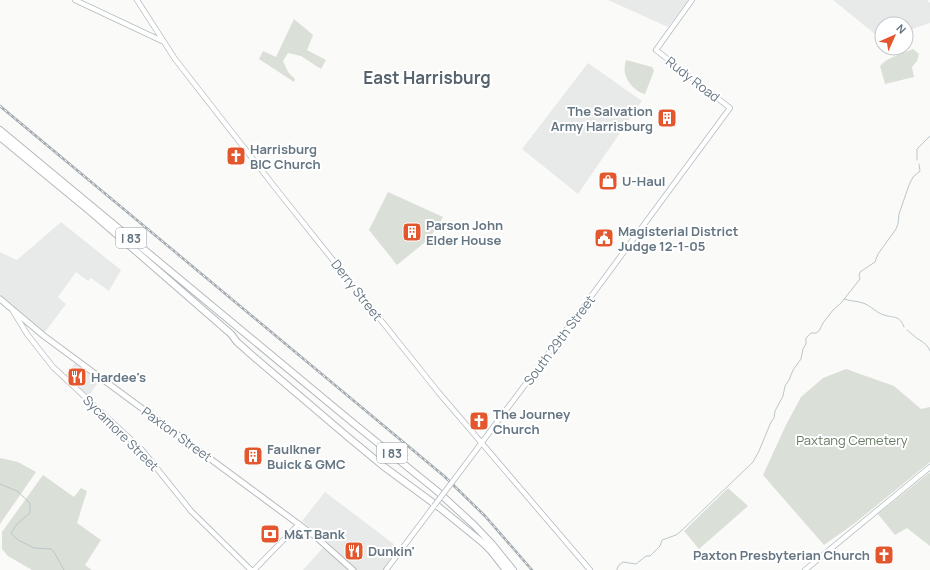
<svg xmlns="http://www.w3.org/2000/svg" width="930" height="570" font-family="Manrope,sans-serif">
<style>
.built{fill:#e8e9e9}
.green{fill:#dadfd7}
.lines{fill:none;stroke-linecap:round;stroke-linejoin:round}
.stream{stroke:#bbc7cb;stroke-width:1}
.secondary-casing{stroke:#b3babf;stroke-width:6}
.primary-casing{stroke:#b5babe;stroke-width:7}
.highway-casing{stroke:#b4b9bd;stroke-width:8}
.secondary{stroke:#fff;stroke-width:4.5}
.primary{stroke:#fff;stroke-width:5}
.highway{stroke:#fff;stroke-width:6}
.rail-casing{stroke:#a2aab0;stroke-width:2.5}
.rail{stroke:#fff;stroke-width:1;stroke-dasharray:3;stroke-linecap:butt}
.secondary-bridge-casing{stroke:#b3babf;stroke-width:6;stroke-linecap:butt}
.secondary-bridge{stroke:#fff;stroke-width:4.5}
.labels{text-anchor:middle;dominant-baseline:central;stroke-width:4;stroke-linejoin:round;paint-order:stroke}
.shield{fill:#fff;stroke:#939fa8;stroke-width:1}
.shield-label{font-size:12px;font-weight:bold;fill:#657683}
.street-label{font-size:13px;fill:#657683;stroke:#fff}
.poi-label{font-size:13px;font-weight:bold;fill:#657683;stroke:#fff;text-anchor:start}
.park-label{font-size:13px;fill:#687a64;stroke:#fff}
.district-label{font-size:17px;font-weight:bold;fill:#57646e;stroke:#fff}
</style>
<rect width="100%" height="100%" fill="#fafaf8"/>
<path class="built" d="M608,0H688L668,27Z
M833,0H927L930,3V23L906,31V24H882L881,39Z
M588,63L642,101L578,194L522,149Z
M61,222L121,270L109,291L91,278L88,281L76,272L58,297L66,304L45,332L0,294V252L17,260Z
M75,363L99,381L88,397L65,376Z
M325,492L399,548L383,570H303L328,542L302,521Z"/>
<path class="green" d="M294,19L313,35L307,50L326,60L321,69L301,56L288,53L283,61L288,72L295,79L294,82L259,59L263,51L276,57Z
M913,49L919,54L917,61L912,67L914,77L885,84L880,66C887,57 903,54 913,49Z
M626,60L652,67L654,71L645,94C636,92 627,83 625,73C624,69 625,64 626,60Z
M388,192L443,217L429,239L397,265L369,230Z
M846,369L894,386L921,409L930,407V462L855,523L824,545L763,475L786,425L801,397L823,378Z
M0,458L18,462L36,472L0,524Z
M929,473L930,474V546L907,528L895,535L878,514Z
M43,475L74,497L81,488L87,491L77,523L101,540L85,565L92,570H32L8,556L2,549V532Z
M728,488L748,506L699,549L684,531Z"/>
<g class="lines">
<path class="stream" d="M917,160V149L930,136
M844,299C850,301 857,301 863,303C870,305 878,314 884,315C893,318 900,315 904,327
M907,330C909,331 917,339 918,339C923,342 928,345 930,351
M0,484L17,491L30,503V513L17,524L11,533L18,540L34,548L51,549L54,552L64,570
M617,570L618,566L623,562L636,564L646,556H650L660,546L662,540L676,535L681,531L753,462L759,451L771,422L774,418L775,411L783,396L785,386L789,380L793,370L801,359L803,349L806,344V338L811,333H816L819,331L823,323L833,310L841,303L860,279L859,275L860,272L875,262L878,254L896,229L898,224L899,214L909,185L913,177L920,171L919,164"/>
<defs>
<path id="secondary" d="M75,0L162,41
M137,0L175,59L277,190L439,393L590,570
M13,311L27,334L53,367L142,450L191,511L251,570
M456,477L581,310L730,108L656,50L692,0
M254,570L299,524
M386,570L434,506
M805,570L930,467"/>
<path id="primary" d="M0,299L44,336L316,537L353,570"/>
<path id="highway" d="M0,130L352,422L437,491L474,525L492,544L513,570
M0,137L92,213L231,334L237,342L254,357L348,437L383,466L440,508L483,543L491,551L506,570"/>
</defs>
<use href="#secondary" class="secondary-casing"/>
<use href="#primary" class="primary-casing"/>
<use href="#highway" class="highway-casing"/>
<use href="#secondary" class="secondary"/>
<use href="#primary" class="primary"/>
<use href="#highway" class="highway"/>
<defs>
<path id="rail" d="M0,106L444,476L485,516L532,570"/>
</defs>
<use href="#rail" class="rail-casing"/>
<use href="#rail" class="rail"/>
<defs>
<path id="secondary-bridge" d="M434,506L456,477"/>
</defs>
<use href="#secondary-bridge" class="secondary-bridge-casing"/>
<use href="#secondary-bridge" class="secondary-bridge"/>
</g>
<defs>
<symbol id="building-square" viewBox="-11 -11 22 22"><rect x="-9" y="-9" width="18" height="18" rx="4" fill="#e4572e" stroke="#fff"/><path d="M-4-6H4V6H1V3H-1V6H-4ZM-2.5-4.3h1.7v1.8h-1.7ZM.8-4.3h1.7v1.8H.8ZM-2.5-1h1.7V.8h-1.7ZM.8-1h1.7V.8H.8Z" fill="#fff"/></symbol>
<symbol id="church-square" viewBox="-11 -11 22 22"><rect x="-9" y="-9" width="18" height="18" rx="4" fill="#e4572e" stroke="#fff"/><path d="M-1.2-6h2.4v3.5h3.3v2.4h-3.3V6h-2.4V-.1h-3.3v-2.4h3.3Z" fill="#fff"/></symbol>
<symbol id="shop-square" viewBox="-11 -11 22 22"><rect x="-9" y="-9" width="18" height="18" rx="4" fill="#e4572e" stroke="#fff"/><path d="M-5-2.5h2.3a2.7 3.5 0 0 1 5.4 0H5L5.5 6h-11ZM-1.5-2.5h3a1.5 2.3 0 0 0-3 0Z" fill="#fff"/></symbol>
<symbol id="civic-square" viewBox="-11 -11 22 22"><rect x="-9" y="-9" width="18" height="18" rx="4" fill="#e4572e" stroke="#fff"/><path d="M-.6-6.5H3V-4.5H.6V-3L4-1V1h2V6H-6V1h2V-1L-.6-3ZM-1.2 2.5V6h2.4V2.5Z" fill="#fff"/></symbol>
<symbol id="restaurant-square" viewBox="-11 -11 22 22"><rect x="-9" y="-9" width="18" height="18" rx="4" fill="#e4572e" stroke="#fff"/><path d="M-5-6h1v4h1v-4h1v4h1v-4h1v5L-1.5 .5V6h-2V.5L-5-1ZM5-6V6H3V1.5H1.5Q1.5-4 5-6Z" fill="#fff"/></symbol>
<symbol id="bank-square" viewBox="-11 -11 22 22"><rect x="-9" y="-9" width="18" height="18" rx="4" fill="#e4572e" stroke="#fff"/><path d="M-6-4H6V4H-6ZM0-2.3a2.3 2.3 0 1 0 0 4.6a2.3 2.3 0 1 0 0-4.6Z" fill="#fff"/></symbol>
</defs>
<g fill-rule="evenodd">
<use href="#building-square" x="656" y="107" width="22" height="22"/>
<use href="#church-square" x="225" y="145" width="22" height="22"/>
<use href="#shop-square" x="597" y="170" width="22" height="22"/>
<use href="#building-square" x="401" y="221" width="22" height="22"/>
<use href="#civic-square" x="593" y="227" width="22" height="22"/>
<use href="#restaurant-square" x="66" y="366" width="22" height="22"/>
<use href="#church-square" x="468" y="410" width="22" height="22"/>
<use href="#building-square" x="242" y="445" width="22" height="22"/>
<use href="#bank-square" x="259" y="523" width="22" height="22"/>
<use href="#restaurant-square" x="343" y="540" width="22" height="22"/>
<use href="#church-square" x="873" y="544" width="22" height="22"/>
</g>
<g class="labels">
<g class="shield">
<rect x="116" y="228" width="30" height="20" rx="3"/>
<rect x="377" y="443" width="30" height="20" rx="3"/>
</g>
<g class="shield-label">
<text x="131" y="238">I 83</text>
<text x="392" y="453">I 83</text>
</g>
<g class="street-label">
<text transform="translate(693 79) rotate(38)">Rudy Road</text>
<text transform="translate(357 290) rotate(52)">Derry Street</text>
<text transform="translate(559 340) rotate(-53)">South 29th Street</text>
<text transform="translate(121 433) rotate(45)">Sycamore Street</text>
<text transform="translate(177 434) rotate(36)">Paxton Street</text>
</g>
<g class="poi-label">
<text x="653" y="111" text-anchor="end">The Salvation<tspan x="653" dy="15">Army Harrisburg</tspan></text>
<text x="250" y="149">Harrisburg<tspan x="250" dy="15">BIC Church</tspan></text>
<text x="622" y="181">U-Haul</text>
<text x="426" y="225">Parson John<tspan x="426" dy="15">Elder House</tspan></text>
<text x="618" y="231">Magisterial District<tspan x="618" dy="15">Judge 12-1-05</tspan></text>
<text x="91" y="377">Hardee's</text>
<text x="493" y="414">The Journey<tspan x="493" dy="15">Church</tspan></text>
<text x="267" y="449">Faulkner<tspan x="267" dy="15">Buick &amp; GMC</tspan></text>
<text x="284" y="534">M&amp;T Bank</text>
<text x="368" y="551">Dunkin'</text>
<text x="870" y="555" text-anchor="end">Paxton Presbyterian Church</text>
</g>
<g class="park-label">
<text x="852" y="440">Paxtang Cemetery</text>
</g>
<g class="district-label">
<text x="427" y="77">East Harrisburg</text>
</g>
</g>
<g transform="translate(894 36) rotate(45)"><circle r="19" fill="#ffffff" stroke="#c1c8cd"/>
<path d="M0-3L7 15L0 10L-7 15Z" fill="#e4572e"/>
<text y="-6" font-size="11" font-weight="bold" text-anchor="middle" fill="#657683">N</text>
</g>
</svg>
